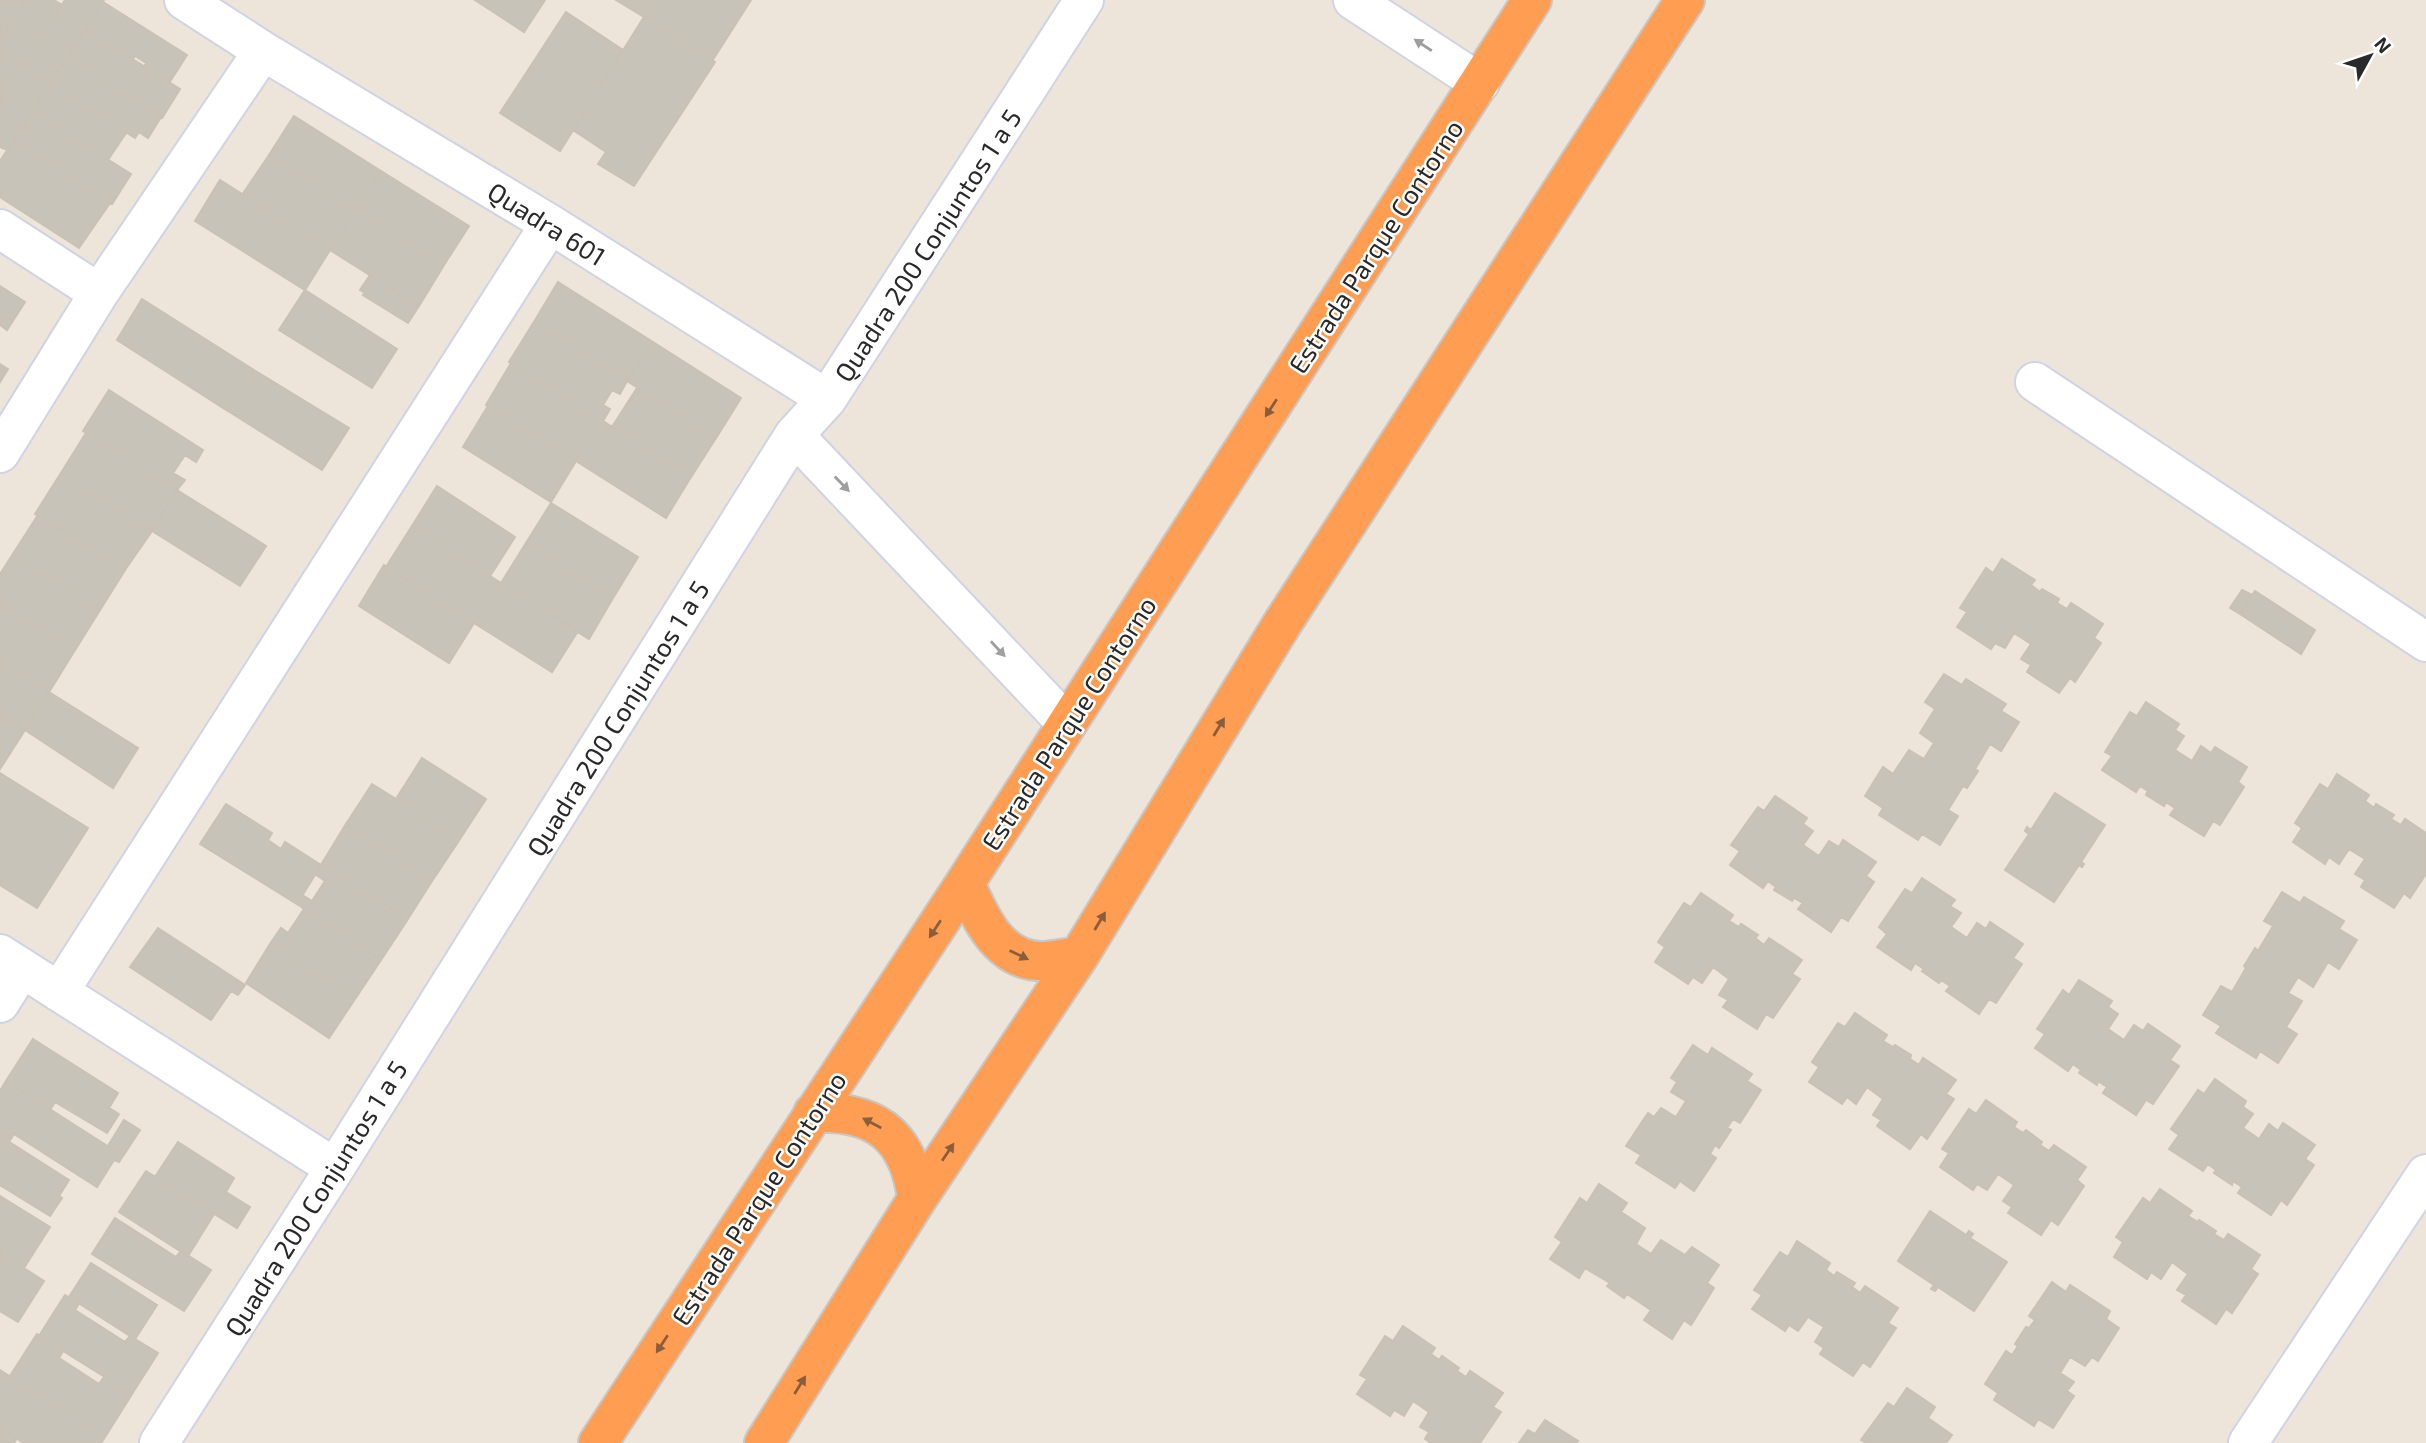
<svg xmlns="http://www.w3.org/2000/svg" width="2426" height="1443" font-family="'Exo 2',sans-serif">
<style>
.building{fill:#c8c3b8;stroke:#c9c1b3;stroke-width:2}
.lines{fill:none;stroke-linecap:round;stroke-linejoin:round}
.minor-casing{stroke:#cfd3e4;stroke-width:42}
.highway-casing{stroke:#c7c7c7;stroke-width:42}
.minor{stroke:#fff;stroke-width:38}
.highway{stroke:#ff9e53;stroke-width:38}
.oneway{fill:#9f9f9f}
.oneway2{fill:#895e3c}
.labels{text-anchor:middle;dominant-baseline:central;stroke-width:5;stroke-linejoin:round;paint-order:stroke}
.street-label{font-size:26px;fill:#292929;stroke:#fff}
</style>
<rect width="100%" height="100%" fill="#ede5d9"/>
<path class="building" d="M0,0H26L0,41Z
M26,0H54L62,5L22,67L0,51V41Z
M65,0H104L50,84L22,67Z
M475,0H545L524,32Z
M616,0H655L644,17Z
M655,0H751L712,61L644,17Z
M103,2L187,55L169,83L144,67L146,63L135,56L133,59L85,29Z
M566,12L623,50L560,151L500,113Z
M644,17L715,62L634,186L598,164L606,152L573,130Z
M85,29L180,89L162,118L67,57Z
M0,51L22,67L0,102Z
M67,57L161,117L148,138L139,132L135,138L50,84Z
M22,67L50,84L7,150L0,147V102Z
M50,84L126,133L108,160L32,112Z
M32,112L131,174L112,204L14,140Z
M294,116L381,171L356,210L269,155Z
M14,140L110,203L79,248L0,197V161Z
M269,155L356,210L330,250L242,195Z
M381,171L469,226L444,265L356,210Z
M220,180L330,250L305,290L195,221Z
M356,210L444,265L419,306L330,250Z
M370,275L419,306L408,323L363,295L365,293L360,290Z
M558,282L653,342L627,381L534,322Z
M0,286L25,302L7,330L0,325Z
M305,290L397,349L372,388L279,330Z
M142,299L254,370L228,411L117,340Z
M534,322L627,381L620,394L612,390L603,405L610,409L603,421L509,362Z
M653,342L741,398L716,438L627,381Z
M511,363L603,421L576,461L486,405Z
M0,364L8,369L0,382Z
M254,370L349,428L322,470L228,411Z
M637,388L716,438L691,477L612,427Z
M109,390L203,450L196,462L185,455L173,473L185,480L177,490L83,431Z
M488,406L576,461L551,502L463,447Z
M603,421L691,477L666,518L576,461Z
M86,433L177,490L152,531L61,473Z
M61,473L152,531L125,570L35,514Z
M437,486L515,537L490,576L412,526Z
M177,490L266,546L240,586L152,531Z
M551,503L638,557L613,598L526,543Z
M38,515L125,570L100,610L13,554Z
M412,526L501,583L474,623L386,567Z
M526,543L613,598L589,639L501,583Z
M13,554L100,610L75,650L0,603V574Z
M2002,559L2035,580L2031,585L2040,592L2042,589L2059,599L2057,603L2067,609L2071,603L2103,624L2094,638L2101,643L2075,682L2070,678L2059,693L2027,672L2031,665L2021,659L2031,644L2014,633L2005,648L1995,643L1991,649L1957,627L1967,612L1960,608L1986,568L1993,573Z
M384,565L474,623L449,663L359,606Z
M501,583L578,631L552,672L474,623Z
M2242,590L2252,595L2240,614L2230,608Z
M2255,591L2315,630L2301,654L2240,614Z
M0,603L75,650L49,692L0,661Z
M0,661L49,692L25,730L0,714Z
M1944,674L1962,685L1966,679L2006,704L2001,711L2019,722L2001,751L1990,744L1975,769L1978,771L1967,788L1963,786L1948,810L1958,816L1940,845L1922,834L1918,840L1879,815L1883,808L1865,796L1883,767L1893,774L1909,750L1924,759L1934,743L1920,733L1935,709L1925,702Z
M49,692L138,748L113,788L25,730Z
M2146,702L2179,724L2175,730L2184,736L2175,750L2192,761L2201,746L2211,753L2215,747L2247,767L2238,782L2244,787L2220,825L2213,821L2204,836L2170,815L2175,808L2166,802L2164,806L2146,795L2148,791L2140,786L2136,792L2102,770L2112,756L2105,752L2130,712L2137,716Z
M0,714L25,730L0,769Z
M422,758L486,799L460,839L396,799Z
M0,773L88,828L37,908L0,885Z
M2337,774L2369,795L2365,801L2374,808L2376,804L2394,815L2391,819L2401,825L2405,819L2426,833V874L2410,898L2404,893L2394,908L2361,887L2365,880L2355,874L2365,859L2349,849L2339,864L2329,857L2325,864L2293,842L2302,828L2295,823L2320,784L2328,789Z
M372,784L460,839L432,881L346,824Z
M2055,793L2105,825L2081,862L2084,864L2082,867L2079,865L2054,902L2005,870L2029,834L2025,831L2027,827L2031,830Z
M1775,796L1807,818L1803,824L1813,831L1803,845L1819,856L1829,841L1839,847L1843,840L1876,862L1866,876L1874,882L1848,921L1841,917L1831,932L1798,909L1803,903L1794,898L1792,901L1774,890L1776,887L1768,881L1763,888L1730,865L1740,851L1731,845L1758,807L1764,811Z
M226,804L272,833L268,840L281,849L285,842L321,865L297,904L200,844Z
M346,824L432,881L408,919L321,865Z
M321,865L408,919L381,960L297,904L302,895L312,901L325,881L315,874Z
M1922,878L1955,900L1950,906L1961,913L1951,927L1967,938L1977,923L1986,929L1990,922L2023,944L2013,958L2022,964L1996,1003L1989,999L1979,1014L1946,991L1950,986L1941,980L1939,983L1922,971L1924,969L1915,963L1911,970L1877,947L1887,934L1879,927L1905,889L1912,893Z
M2282,892L2300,903L2304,897L2344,921L2339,929L2357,940L2339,969L2328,962L2313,987L2298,977L2288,993L2302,1001L2286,1027L2297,1034L2278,1063L2260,1051L2256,1058L2216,1033L2221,1026L2203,1015L2221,986L2232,992L2246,968L2244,966L2255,948L2258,951L2273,926L2264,921Z
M1701,893L1733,915L1729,921L1739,927L1741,924L1758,935L1755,938L1764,945L1769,938L1802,960L1792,974L1800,979L1773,1018L1766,1014L1757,1029L1723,1007L1728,1000L1719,995L1729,979L1713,967L1702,983L1693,977L1688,984L1655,962L1665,947L1658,942L1684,903L1691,907Z
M304,909L381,960L355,999L270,944L281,928L288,933Z
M158,928L245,985L238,995L231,991L211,1020L130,967Z
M270,944L355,999L329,1038L246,983Z
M2079,980L2112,1001L2108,1007L2118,1014L2108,1029L2124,1040L2134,1025L2143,1031L2148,1024L2180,1046L2170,1060L2179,1066L2153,1104L2146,1100L2136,1115L2103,1093L2107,1087L2098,1081L2097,1085L2079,1073L2081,1070L2073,1064L2068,1071L2035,1048L2045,1034L2037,1029L2063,990L2069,995Z
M1855,1013L1887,1035L1883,1041L1893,1047L1895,1045L1911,1055L1910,1059L1919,1065L1923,1058L1956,1080L1946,1094L1954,1099L1927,1139L1921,1134L1910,1149L1877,1126L1881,1120L1873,1115L1883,1099L1867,1087L1856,1104L1847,1097L1842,1104L1809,1082L1819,1067L1812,1062L1838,1023L1845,1027Z
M33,1039L118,1093L109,1108L119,1114L107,1133L55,1102L50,1110L6,1081Z
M1693,1045L1708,1055L1712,1048L1752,1074L1747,1081L1761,1090L1740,1123L1733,1119L1727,1128L1731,1130L1719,1148L1715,1145L1710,1154L1716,1158L1694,1191L1680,1181L1675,1188L1636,1163L1641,1155L1626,1146L1648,1113L1654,1117L1661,1108L1676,1117L1686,1101L1671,1092L1677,1082L1671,1078Z
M2215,1079L2246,1101L2243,1107L2253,1114L2243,1128L2259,1139L2269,1124L2278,1131L2283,1123L2315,1145L2305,1159L2314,1165L2287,1205L2281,1200L2271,1215L2238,1193L2242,1187L2233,1181L2232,1185L2214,1173L2216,1170L2208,1164L2203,1171L2169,1149L2179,1135L2171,1129L2198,1090L2204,1094Z
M6,1081L123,1156L119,1162L114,1160L97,1187L14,1134L9,1142L0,1136V1091Z
M1986,1100L2017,1122L2014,1127L2023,1133L2026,1130L2042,1142L2040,1145L2049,1151L2054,1145L2086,1167L2077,1180L2084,1186L2058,1225L2051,1220L2041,1235L2008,1213L2012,1207L2003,1201L2014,1185L1998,1174L1987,1190L1977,1184L1973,1190L1940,1167L1949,1153L1942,1149L1969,1109L1976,1114Z
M124,1120L140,1130L123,1156L108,1146Z
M0,1136L69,1180L59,1196L62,1198L50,1216L0,1185Z
M178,1142L234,1178L226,1192L250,1207L237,1228L155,1177Z
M146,1171L214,1214L188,1256L119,1212Z
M1599,1184L1627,1203L1621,1212L1645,1228L1636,1244L1651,1254L1661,1240L1685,1255L1692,1247L1719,1265L1707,1283L1714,1288L1691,1325L1684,1320L1672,1339L1644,1320L1651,1310L1627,1294L1624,1298L1607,1286L1610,1283L1585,1268L1579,1278L1550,1259L1562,1242L1555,1237L1580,1198L1587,1203Z
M2160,1189L2192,1211L2188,1216L2198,1222L2199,1220L2216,1231L2214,1234L2224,1240L2228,1234L2260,1255L2251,1269L2258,1274L2232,1313L2226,1309L2216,1324L2182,1301L2186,1295L2177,1290L2188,1274L2172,1262L2161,1279L2151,1272L2147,1279L2114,1257L2123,1242L2116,1237L2143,1198L2150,1203Z
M0,1196L50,1227L24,1268L0,1253Z
M1930,1211L1966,1235L1969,1231L1973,1234L1970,1238L2007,1262L1974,1311L1938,1287L1935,1291L1931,1289L1934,1285L1898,1261Z
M115,1218L176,1257L181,1251L211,1270L184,1311L92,1254Z
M1797,1241L1830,1263L1826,1270L1834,1276L1837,1272L1855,1283L1852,1287L1860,1293L1865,1286L1898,1308L1888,1323L1896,1328L1870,1367L1863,1362L1853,1376L1820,1354L1824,1348L1815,1342L1824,1327L1808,1317L1798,1331L1789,1325L1785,1331L1752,1309L1762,1295L1754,1290L1780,1252L1788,1257Z
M0,1253L44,1281L18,1322L0,1311Z
M91,1263L157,1305L135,1339L69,1297Z
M2052,1282L2066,1292L2070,1285L2110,1311L2106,1319L2119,1328L2098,1361L2092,1357L2085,1366L2070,1357L2060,1373L2074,1382L2067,1391L2074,1396L2053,1428L2038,1419L2034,1426L1994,1400L1998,1393L1985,1384L2006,1351L2012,1355L2018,1346L2015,1344L2026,1327L2029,1328L2035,1320L2029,1316Z
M65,1295L79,1303L75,1310L125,1342L130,1336L158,1353L132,1394L39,1336Z
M1403,1326L1435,1348L1431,1354L1439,1360L1442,1356L1459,1368L1457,1371L1466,1377L1470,1371L1503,1393L1493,1407L1501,1412L1480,1443H1431L1425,1439L1429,1432L1420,1427L1429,1412L1413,1401L1404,1416L1394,1410L1390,1416L1357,1394L1367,1379L1360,1375L1385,1336L1393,1341Z
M37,1334L63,1351L59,1358L99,1384L104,1377L132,1394L105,1437L10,1376Z
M0,1370L105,1437L101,1443H24L0,1428Z
M1907,1388L1935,1407L1928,1418L1952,1435L1946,1443H1866L1861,1440L1888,1403L1894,1407Z
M1545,1420L1578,1441L1576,1443H1519L1528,1430L1535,1434Z
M0,1428L17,1438L14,1443H0Z"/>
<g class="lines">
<defs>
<path id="minor" d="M184,0L263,51L550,224L827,399
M1353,0L1480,83
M0,229L99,293
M2035,382L2426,642
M794,435L1067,724
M0,453L99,293L263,51
M0,954L335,1168
M59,992L550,224
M0,1003L22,968
M159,1443L335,1168L794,435L827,399L1084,0
M2248,1443L2426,1174"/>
<path id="highway" d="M965,883C980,918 1000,964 1046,961C1057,960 1068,958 1079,956
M813,1113C876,1110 909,1136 917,1199
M598,1443L965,883L1532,0
M764,1443L917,1199L1079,956L1282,624L1685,0"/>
</defs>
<use href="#minor" class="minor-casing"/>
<use href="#highway" class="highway-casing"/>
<use href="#minor" class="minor"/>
<use href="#highway" class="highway"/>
</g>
<defs><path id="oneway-solid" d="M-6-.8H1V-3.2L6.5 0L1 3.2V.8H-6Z" transform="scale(1.75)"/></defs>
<g class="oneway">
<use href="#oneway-solid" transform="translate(1423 45) rotate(-147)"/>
<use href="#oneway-solid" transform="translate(842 484) rotate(46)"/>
<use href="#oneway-solid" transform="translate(998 649) rotate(47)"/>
</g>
<g class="oneway2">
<use href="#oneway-solid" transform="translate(1271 408) rotate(123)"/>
<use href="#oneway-solid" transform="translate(1219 727) rotate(-59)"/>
<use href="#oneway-solid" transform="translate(1100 921) rotate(-59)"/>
<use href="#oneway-solid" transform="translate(935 929) rotate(123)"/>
<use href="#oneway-solid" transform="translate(1019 955) rotate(26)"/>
<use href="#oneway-solid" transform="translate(872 1123) rotate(-152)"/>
<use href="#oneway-solid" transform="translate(948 1152) rotate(-56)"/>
<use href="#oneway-solid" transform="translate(662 1344) rotate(123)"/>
<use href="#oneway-solid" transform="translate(800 1385) rotate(-58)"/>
</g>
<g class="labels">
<g class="street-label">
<text transform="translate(547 223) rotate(32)">Quadra 601</text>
<text transform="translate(927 245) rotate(-57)">Quadra 200 Conjuntos 1 a 5</text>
<text transform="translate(1375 246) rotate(-57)">Estrada Parque Contorno</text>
<text transform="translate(617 718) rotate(-58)">Quadra 200 Conjuntos 1 a 5</text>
<text transform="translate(1068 723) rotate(-57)">Estrada Parque Contorno</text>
<text transform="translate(315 1198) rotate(-58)">Quadra 200 Conjuntos 1 a 5</text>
<text transform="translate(758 1198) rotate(-57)">Estrada Parque Contorno</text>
</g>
</g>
<g transform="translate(2370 56) rotate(50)" stroke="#ffffff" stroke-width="5" paint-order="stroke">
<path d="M0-5L12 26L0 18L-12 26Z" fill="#292929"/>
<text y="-10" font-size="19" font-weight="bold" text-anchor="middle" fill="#292929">N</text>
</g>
</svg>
